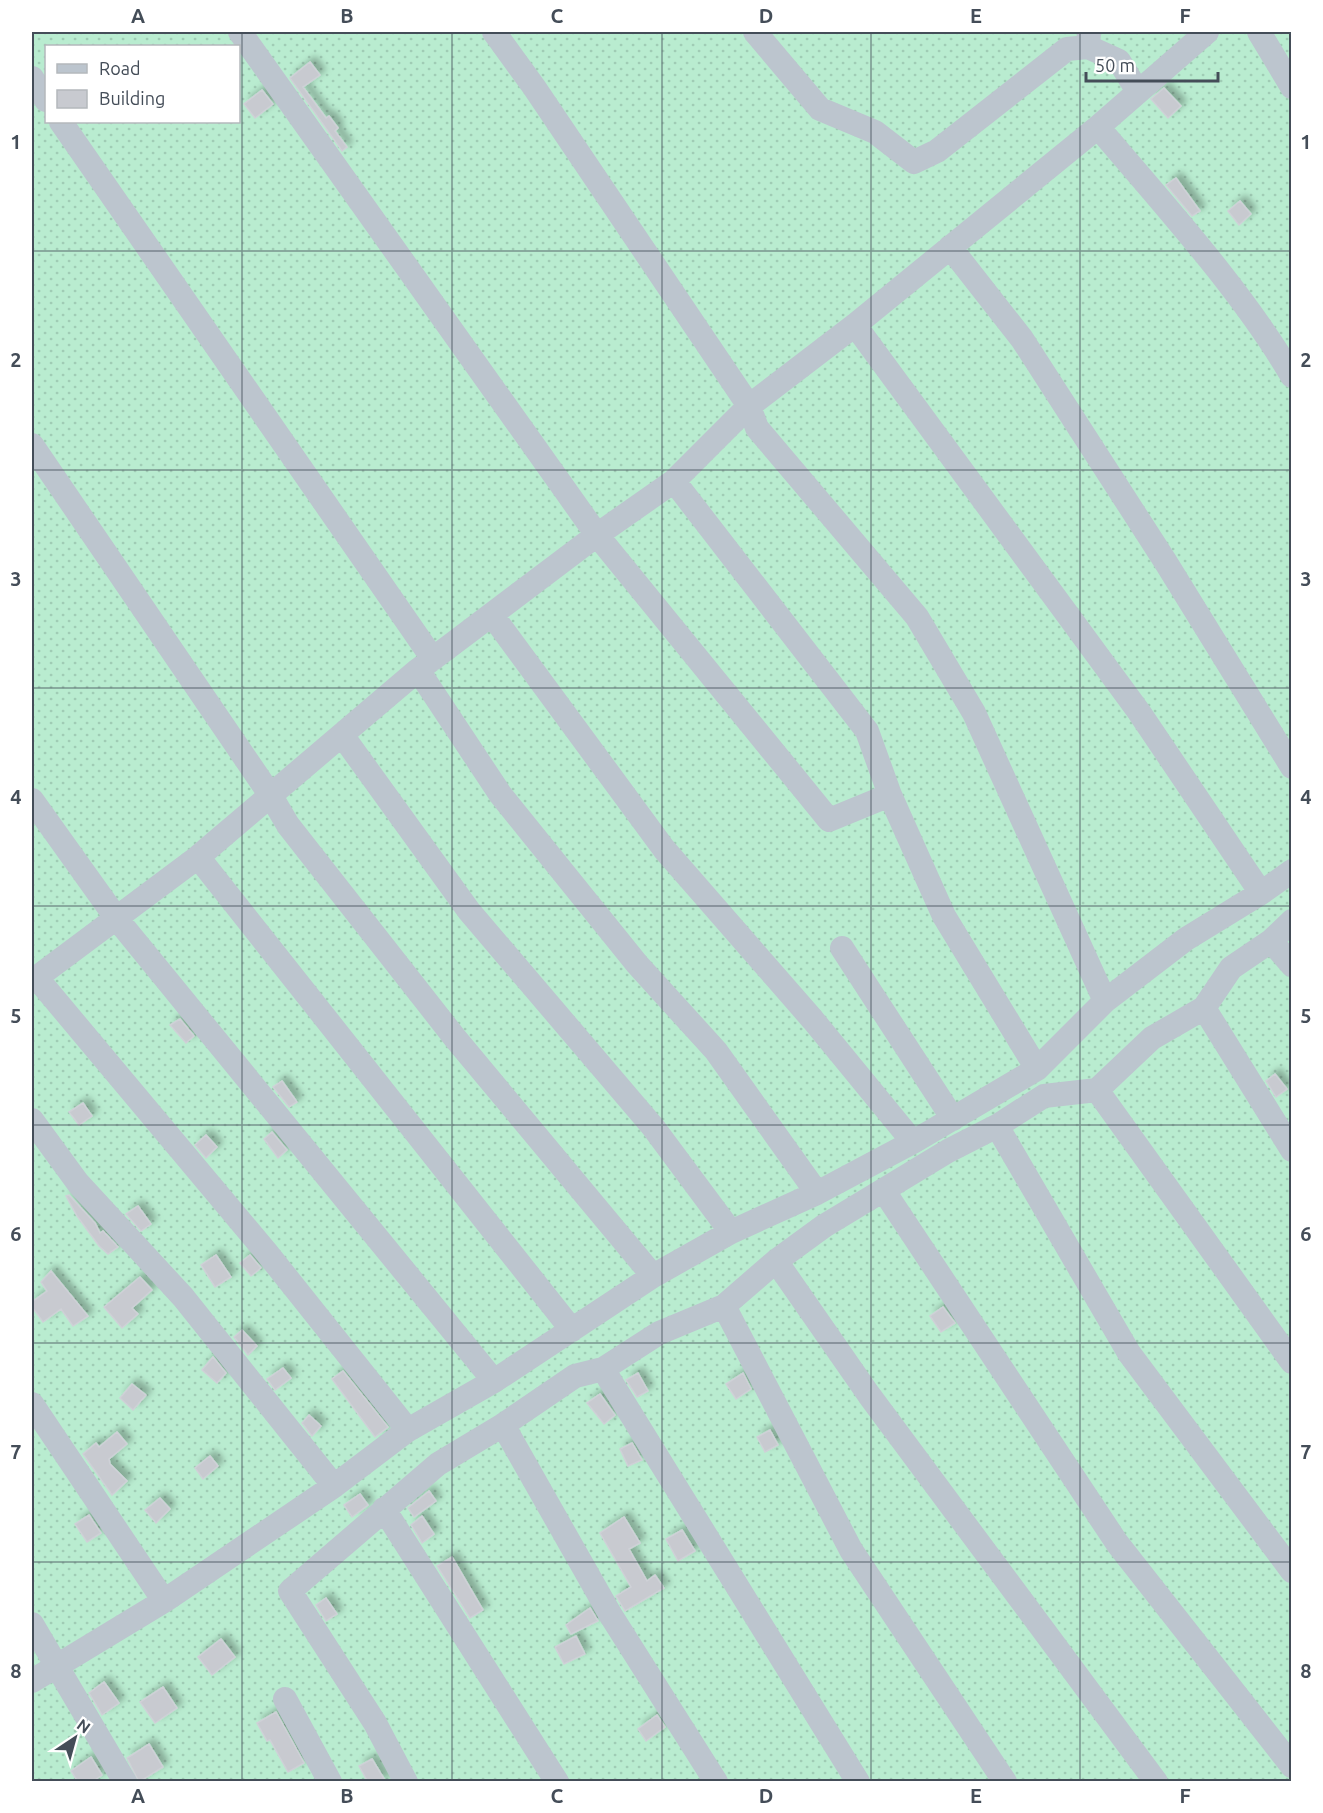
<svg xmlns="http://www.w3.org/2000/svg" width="1323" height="1813" font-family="Ubuntu,sans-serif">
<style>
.garden{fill:url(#garden-dots);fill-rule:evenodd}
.building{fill:#c8cad0;stroke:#cfd1d7;stroke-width:1.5;filter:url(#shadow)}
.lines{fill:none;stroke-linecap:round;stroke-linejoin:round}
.minor{stroke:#bcc5ce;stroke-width:24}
.grid{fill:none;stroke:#444d58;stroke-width:1.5;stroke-opacity:0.55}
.neatline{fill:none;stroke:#444d58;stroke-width:2}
.grid-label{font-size:20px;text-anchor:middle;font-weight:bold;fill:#444d58}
</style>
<defs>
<pattern id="garden-dots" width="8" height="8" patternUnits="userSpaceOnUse" patternTransform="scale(1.5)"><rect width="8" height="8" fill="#b9ecd0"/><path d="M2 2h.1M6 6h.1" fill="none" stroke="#a0ccb5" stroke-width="1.8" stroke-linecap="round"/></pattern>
<filter id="shadow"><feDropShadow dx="5.5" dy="-5.5" stdDeviation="3" flood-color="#0004"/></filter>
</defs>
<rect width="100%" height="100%" fill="#eeebeb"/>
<path class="garden" d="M32,32H1291V1781H32ZM46,46H238V122H46Z"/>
<path class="building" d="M310,62L320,75L303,87L326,118L329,116L338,128L335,131L347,147L342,151L290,78Z
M1164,88L1181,106L1168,118L1151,99Z
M262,90L273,104L255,118L244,104Z
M1176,178L1200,211L1192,216L1166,185Z
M1240,201L1251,214L1239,225L1228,211Z
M180,1019L194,1036L186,1043L170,1025Z
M1275,1074L1287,1089L1276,1097L1266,1081Z
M282,1081L297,1102L289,1107L273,1087Z
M83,1103L92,1116L79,1125L69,1112Z
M272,1132L287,1150L278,1158L264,1139Z
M206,1135L217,1147L206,1158L195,1145Z
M69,1195L95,1223L100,1233L103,1231L118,1247L108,1254L99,1246L77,1216L66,1196Z
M138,1206L151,1224L141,1231L126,1214Z
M216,1255L231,1277L215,1287L201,1265Z
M250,1255L261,1268L251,1276L240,1263Z
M51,1271L88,1316L73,1326L61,1309L43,1322L32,1307V1302L47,1291L41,1282Z
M140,1277L152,1290L132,1308L138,1314L122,1328L104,1307Z
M943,1307L955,1323L941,1332L930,1316Z
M242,1330L257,1346L248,1355L234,1337Z
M213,1357L226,1373L217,1383L202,1370Z
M283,1368L291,1378L275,1390L267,1379Z
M343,1371L388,1427L375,1437L332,1379Z
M638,1373L648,1391L637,1397L626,1380Z
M743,1373L751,1389L736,1399L726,1384Z
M132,1384L146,1395L133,1410L120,1398Z
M600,1394L615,1415L604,1424L587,1403Z
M309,1415L321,1426L312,1436L302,1423Z
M770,1430L778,1445L765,1452L757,1437Z
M117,1432L127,1444L109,1459L110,1464L127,1481L112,1495L83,1454L96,1443L99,1447Z
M632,1443L642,1460L628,1466L620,1449Z
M210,1456L218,1466L203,1479L195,1468Z
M429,1491L436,1501L414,1517L408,1508Z
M360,1494L368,1505L352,1517L344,1505Z
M160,1498L170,1509L156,1523L145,1510Z
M89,1515L101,1533L87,1542L75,1524Z
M422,1516L434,1534L422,1543L411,1525Z
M624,1517L640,1543L629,1549L647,1581L655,1575L664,1588L625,1611L616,1596L631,1587L600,1533Z
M682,1530L695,1551L678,1561L666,1539Z
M452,1557L483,1610L470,1618L437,1566Z
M326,1598L337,1614L326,1621L316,1605Z
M590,1608L598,1621L571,1634L566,1625Z
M576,1636L585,1654L564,1664L555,1647Z
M221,1639L235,1657L212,1675L198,1657Z
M104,1682L119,1703L102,1715L89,1693Z
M163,1687L177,1708L155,1723L140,1702Z
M276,1712L304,1763L288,1772L270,1740L267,1741L257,1723Z
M657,1715L665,1727L646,1741L638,1729Z
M149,1744L163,1767L139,1782L127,1758Z
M91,1757L102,1775L92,1782H78L71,1771Z
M372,1759L386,1782H368L359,1766Z"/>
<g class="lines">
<path class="minor" d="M240,32L597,535L829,820L890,795
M494,32L534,87L749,406L757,428L917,617L974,713L1105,1001
M755,32L820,109L875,132L914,162L937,151L1067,49L1088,47
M1089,32L1088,47L1119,61L1137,90
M1259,32L1292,87
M32,78L46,100
M61,122L433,659
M1098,127C1163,204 1241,289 1292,376
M950,247L1022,339L1165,561L1292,767
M855,325L1139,712L1261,893
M32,445L271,796L288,825L455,1038L653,1276
M674,481L867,731L890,795L944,916L1037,1069
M492,615L664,849L813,1020L913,1142
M418,670L500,794L637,964L716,1051L817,1193
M342,735L469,911L653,1127L731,1232
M32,800L117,919L494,1381
M198,857L572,1330
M1271,941L1292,965
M842,948L953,1119
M36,977L267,1253L408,1430
M32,981L198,857L418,670L597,535L674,481L749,406L855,325L1098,127L1207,32
M1204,1008L1292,1150
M1097,1090L1292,1362
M32,1120L78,1183L183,1297L334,1486
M997,1126L1129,1353L1292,1571
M884,1191L1117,1543L1292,1766
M776,1261L869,1395L1156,1782
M603,1369L858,1782
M32,1404L164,1601
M503,1425L610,1614L716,1782
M384,1509L557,1782
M32,1624L125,1782
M32,1681L164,1601L334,1486L408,1430L494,1381L653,1276L731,1232L817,1193L913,1142L1037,1069L1105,1001L1186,939L1261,893L1292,871
M285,1699L330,1782
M406,1782L375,1723L290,1591L438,1464L503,1425L575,1376L603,1369L659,1333L724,1306
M1005,1782L851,1550L724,1306L776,1261L824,1226L948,1151L997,1126L1044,1096L1097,1090L1152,1038L1204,1008L1231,968L1271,941L1292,921"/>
</g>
<path class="grid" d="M242,32V1782M452,32V1782M662,32V1782M871,32V1782M1080,32V1782M32,251H1292M32,470H1292M32,688H1292M32,906H1292M32,1125H1292M32,1343H1292M32,1562H1292"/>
<rect width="1323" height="1813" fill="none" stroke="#ffffff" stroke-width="66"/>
<rect x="45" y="45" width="195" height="78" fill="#ffffff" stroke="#b4b8bc" stroke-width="1.5"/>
<rect x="57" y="64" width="30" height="9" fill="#bcc5ce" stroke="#b4b8bc" stroke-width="1.5"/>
<text x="99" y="75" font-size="18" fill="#444d58">Road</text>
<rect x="57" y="90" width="30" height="18" fill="#c8cad0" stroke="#b4b8bc" stroke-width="1.5"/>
<text x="99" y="105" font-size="18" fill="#444d58">Building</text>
<g transform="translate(75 1738) rotate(36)" stroke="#ffffff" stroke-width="4.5" paint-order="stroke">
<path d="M0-4.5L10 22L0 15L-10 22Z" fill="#444d58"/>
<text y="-9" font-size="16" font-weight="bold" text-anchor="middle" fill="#444d58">N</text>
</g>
<path d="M1086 72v9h132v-9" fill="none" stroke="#444d58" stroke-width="3"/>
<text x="1095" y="72" font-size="18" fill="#444d58" stroke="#ffffff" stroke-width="4.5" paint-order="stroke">50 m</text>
<rect x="33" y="33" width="1257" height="1747" class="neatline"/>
<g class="grid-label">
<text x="138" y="23">A</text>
<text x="347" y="23">B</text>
<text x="557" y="23">C</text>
<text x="766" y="23">D</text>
<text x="976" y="23">E</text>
<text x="1185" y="23">F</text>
<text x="16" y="149">1</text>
<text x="1306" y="149">1</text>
<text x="16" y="367">2</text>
<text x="1306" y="367">2</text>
<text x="16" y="586">3</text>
<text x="1306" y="586">3</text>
<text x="16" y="804">4</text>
<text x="1306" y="804">4</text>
<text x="16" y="1023">5</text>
<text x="1306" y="1023">5</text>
<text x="16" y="1241">6</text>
<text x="1306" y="1241">6</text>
<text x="16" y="1459">7</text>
<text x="1306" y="1459">7</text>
<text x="16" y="1678">8</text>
<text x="1306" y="1678">8</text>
<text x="138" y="1803">A</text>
<text x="347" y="1803">B</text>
<text x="557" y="1803">C</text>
<text x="766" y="1803">D</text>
<text x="976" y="1803">E</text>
<text x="1185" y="1803">F</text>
</g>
</svg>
